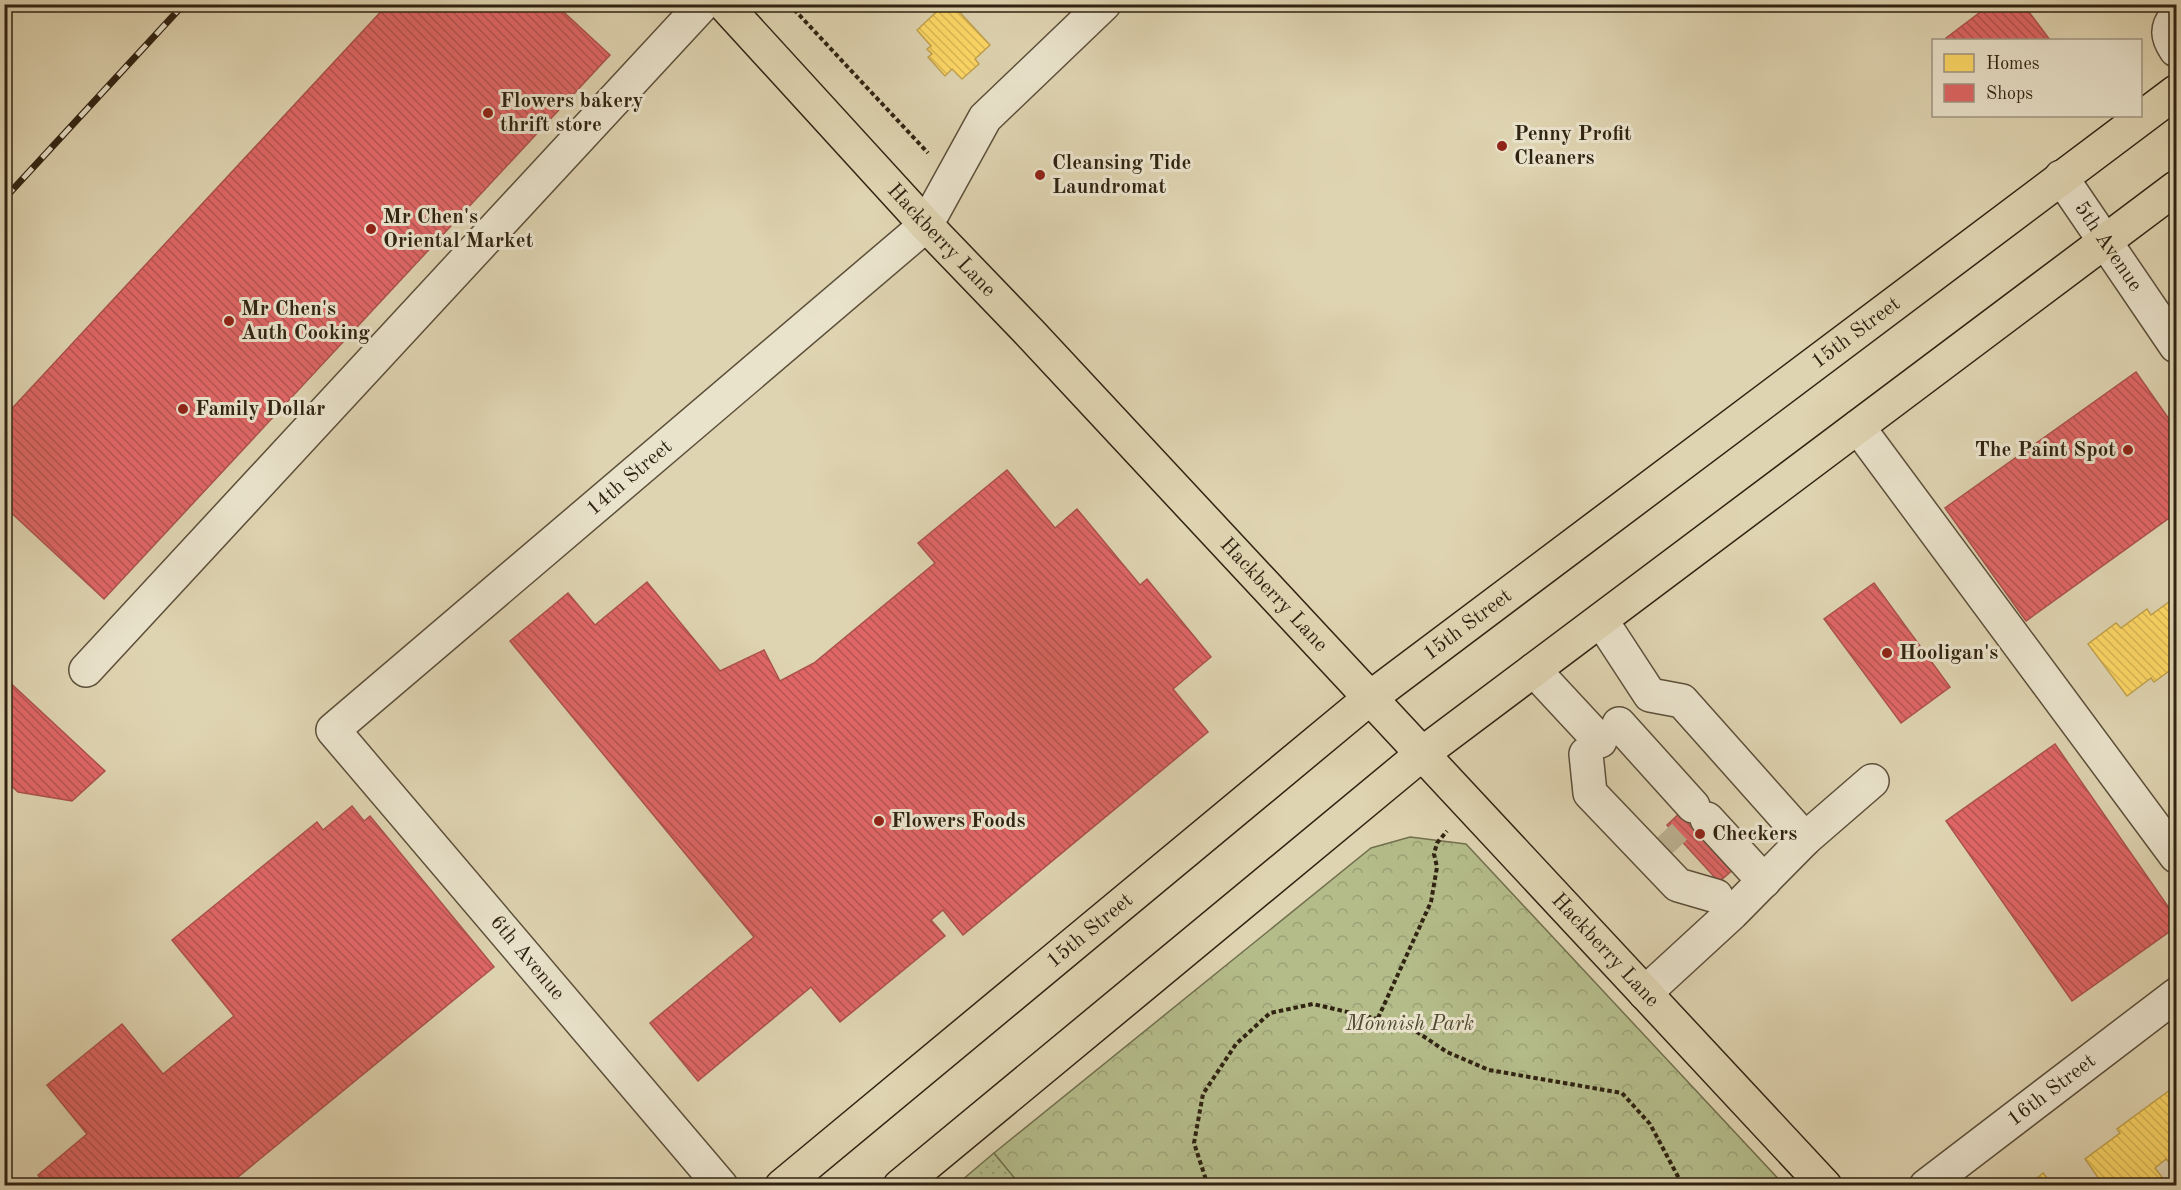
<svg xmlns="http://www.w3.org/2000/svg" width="2181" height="1190" font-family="'Old Standard TT',serif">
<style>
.grass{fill:url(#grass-dots);stroke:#72704e;stroke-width:1.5}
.park{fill:url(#park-crowns);stroke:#72704e;stroke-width:1.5}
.homes{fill:url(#homes-back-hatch);stroke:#c1a24d;stroke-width:1.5}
.shops{fill:url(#shops-back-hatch);stroke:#ab524d;stroke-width:1.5}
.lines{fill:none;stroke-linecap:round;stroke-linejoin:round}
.minor-tunnel{stroke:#bcb191;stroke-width:33;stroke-dasharray:33 16;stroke-linecap:butt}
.minor-casing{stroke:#5c4f3a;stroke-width:36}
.major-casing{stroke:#302312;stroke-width:36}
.path{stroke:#302312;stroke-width:4;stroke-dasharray:4.5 3;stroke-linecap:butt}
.minor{stroke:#eae3cc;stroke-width:33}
.major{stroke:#dfd4b1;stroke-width:33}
.rail-casing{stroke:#302312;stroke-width:7}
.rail{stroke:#eae3cc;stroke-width:4.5;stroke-dasharray:14;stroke-linecap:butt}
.poi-dot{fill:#8f2418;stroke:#eae3cc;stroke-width:2}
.labels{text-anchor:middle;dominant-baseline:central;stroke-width:6;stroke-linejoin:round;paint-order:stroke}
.poi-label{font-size:21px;font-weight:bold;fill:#302312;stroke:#eae3cc;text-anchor:start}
.street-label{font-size:21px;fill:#302312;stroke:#eae3cc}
.park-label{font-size:21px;font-style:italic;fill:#514930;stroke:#eae3cc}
</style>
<defs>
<pattern id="grass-dots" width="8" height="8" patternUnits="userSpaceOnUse" patternTransform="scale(1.5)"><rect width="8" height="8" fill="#b4bc8a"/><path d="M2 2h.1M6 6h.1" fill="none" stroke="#9ba176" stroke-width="1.8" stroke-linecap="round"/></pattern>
<pattern id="park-crowns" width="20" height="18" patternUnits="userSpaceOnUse" patternTransform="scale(1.5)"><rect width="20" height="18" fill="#b4bc8a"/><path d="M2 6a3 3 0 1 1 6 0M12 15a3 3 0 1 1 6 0" fill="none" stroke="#9ba176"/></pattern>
<pattern id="homes-back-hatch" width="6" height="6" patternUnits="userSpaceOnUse" patternTransform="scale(1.5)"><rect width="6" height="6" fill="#ffd966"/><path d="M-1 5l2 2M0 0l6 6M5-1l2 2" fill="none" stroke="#dbba57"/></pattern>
<pattern id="shops-back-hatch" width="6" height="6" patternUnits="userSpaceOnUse" patternTransform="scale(1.5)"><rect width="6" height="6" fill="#e06666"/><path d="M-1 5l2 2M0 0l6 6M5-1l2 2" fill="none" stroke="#b65453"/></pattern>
</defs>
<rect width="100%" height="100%" fill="#dfd4b1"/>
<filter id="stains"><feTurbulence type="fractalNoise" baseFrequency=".00333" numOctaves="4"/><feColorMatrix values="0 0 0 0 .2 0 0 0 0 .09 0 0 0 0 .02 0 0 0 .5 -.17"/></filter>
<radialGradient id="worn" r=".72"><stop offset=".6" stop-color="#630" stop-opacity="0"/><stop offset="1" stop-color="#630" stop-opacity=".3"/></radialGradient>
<path class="grass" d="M994,1153L1021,1185L955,1186Z"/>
<path class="park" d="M1410,837L1466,844L1784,1185L1021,1186L994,1153L1371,848Z"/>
<path class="homes" d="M945,4H952L990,45L975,59L979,64L962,79L952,69L945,76L928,57L932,54L927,49L931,46L917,30Z
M2173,599L2176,603V666L2154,682L2151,678L2127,696L2088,644L2116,623L2121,628L2147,609L2151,615Z
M2174,1087L2176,1090V1163L2172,1166L2166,1159L2155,1168L2162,1177L2150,1186H2104L2085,1159L2120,1133L2117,1129Z
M2043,1173L2053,1186H2028Z"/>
<path class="shops" d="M388,4H555L610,55L104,599L4,506V417Z
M1991,4H2023L2050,40H1948L1946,38Z
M2136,372L2176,429V513L2026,621L1945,508Z
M1007,470L1055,528L1077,509L1140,585L1147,579L1211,657L1173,689L1208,732L963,935L943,910L931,920L945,936L840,1022L811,987L698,1081L650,1023L754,937L510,641L568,593L595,625L647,582L720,671L764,650L780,681L814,663L935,563L918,543Z
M1874,583L1950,687L1901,723L1824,619Z
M4,677L105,771L72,801L18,792L4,779Z
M2055,744L2176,918V927L2072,1001L1946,821Z
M352,806L364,821L370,816L494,967L227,1186H47L38,1175L87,1134L47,1085L122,1024L163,1074L234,1016L172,940L317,822L323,830Z
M1682,811L1735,868L1719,882L1667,825Z"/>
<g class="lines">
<path class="minor-tunnel" d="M1660,835L1675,851"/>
<defs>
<g id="minor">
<path d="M2176,16C2166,28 2167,37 2176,50"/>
<path id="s1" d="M2061,177L2176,346"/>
<path d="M1858,427L2176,856"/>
<path d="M1601,620L1650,695L1682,701L1805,839"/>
<path d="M86,670L703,4"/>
<path d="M1534,670L1600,741"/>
<path d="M1619,724L1693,806"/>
<path d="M1586,754L1590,793L1678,885L1716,896"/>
<path d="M1707,819L1764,881"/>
<path d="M1645,993L1732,913L1805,839L1872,781"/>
<path id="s2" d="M721,1186L333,730L926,225L985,118L1104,4"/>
<path id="s3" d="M1926,1186L2176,995"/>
</g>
<g id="major">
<path id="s4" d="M724,4L926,225L1030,333L1825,1186"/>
<path id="s5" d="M782,1186L1370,698L2176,92"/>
<path d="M900,1186L1422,754L2176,188"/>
</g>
</defs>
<use href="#minor" class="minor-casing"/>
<use href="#major" class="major-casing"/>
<path class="path" d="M789,4L928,153
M1378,1018L1431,902L1437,867L1434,854L1437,843L1447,831
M1208,1186L1194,1143L1203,1094L1236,1044L1270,1013L1313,1004L1408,1026L1447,1052L1489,1070L1622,1093L1650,1124L1683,1186"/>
<use href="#minor" class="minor"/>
<use href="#major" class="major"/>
<defs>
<path id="rail" d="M4,199L184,4"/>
</defs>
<use href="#rail" class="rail-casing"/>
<use href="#rail" class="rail"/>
</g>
<g class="poi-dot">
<circle cx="488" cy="113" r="6"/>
<circle cx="1502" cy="146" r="6"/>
<circle cx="1040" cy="175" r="6"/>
<circle cx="371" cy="229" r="6"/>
<circle cx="229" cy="321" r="6"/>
<circle cx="183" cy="409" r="6"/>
<circle cx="2128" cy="450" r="6"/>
<circle cx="1887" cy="653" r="6"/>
<circle cx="879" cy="821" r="6"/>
<circle cx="1700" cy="834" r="6"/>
</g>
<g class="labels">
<g class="poi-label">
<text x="500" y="101">Flowers bakery<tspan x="500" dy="24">thrift store</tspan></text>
<text x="1514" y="134">Penny Profit<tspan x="1514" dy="24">Cleaners</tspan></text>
<text x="1052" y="163">Cleansing Tide<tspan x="1052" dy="24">Laundromat</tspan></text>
<text x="383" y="217">Mr Chen's<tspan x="383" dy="24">Oriental Market</tspan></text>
<text x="241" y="309">Mr Chen's<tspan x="241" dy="24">Auth Cooking</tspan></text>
<text x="195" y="409">Family Dollar</text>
<text x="2116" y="450" text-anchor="end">The Paint Spot</text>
<text x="1899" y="653">Hooligan's</text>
<text x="891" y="821">Flowers Foods</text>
<text x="1712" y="834">Checkers</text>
</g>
<g class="street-label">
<text stroke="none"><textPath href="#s4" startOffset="321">Hackberry Lane</textPath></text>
<text stroke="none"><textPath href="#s1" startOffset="84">5th Avenue</textPath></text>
<text stroke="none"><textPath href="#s5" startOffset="1372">15th Street</textPath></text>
<text stroke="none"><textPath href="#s2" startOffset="988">14th Street</textPath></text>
<text stroke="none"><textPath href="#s4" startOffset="807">Hackberry Lane</textPath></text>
<text stroke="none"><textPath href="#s5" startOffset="886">15th Street</textPath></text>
<text stroke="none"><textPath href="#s5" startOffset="400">15th Street</textPath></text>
<text stroke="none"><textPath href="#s4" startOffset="1293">Hackberry Lane</textPath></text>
<text transform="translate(527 958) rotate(50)">6th Avenue</text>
<text stroke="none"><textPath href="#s3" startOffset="158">16th Street</textPath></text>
</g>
<g class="park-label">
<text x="1410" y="1024">Monnish Park</text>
</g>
</g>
<rect width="2181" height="1190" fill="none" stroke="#dfd4b1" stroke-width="24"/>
<rect x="6" y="6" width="2169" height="1178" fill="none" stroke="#302312" stroke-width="3"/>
<rect x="12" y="12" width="2157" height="1166" fill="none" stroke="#302312" stroke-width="1.5"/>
<rect x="1932" y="39" width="210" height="78" fill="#eae3cc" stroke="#a09682" stroke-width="1.5"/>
<rect x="1944" y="54" width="30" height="18" fill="#ffd966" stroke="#a09682" stroke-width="1.5"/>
<text x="1986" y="69" font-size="18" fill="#302312">Homes</text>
<rect x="1944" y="84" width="30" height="18" fill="#e06666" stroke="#a09682" stroke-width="1.5"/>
<text x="1986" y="99" font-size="18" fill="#302312">Shops</text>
<rect width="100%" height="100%" filter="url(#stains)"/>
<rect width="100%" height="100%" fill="url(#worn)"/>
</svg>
